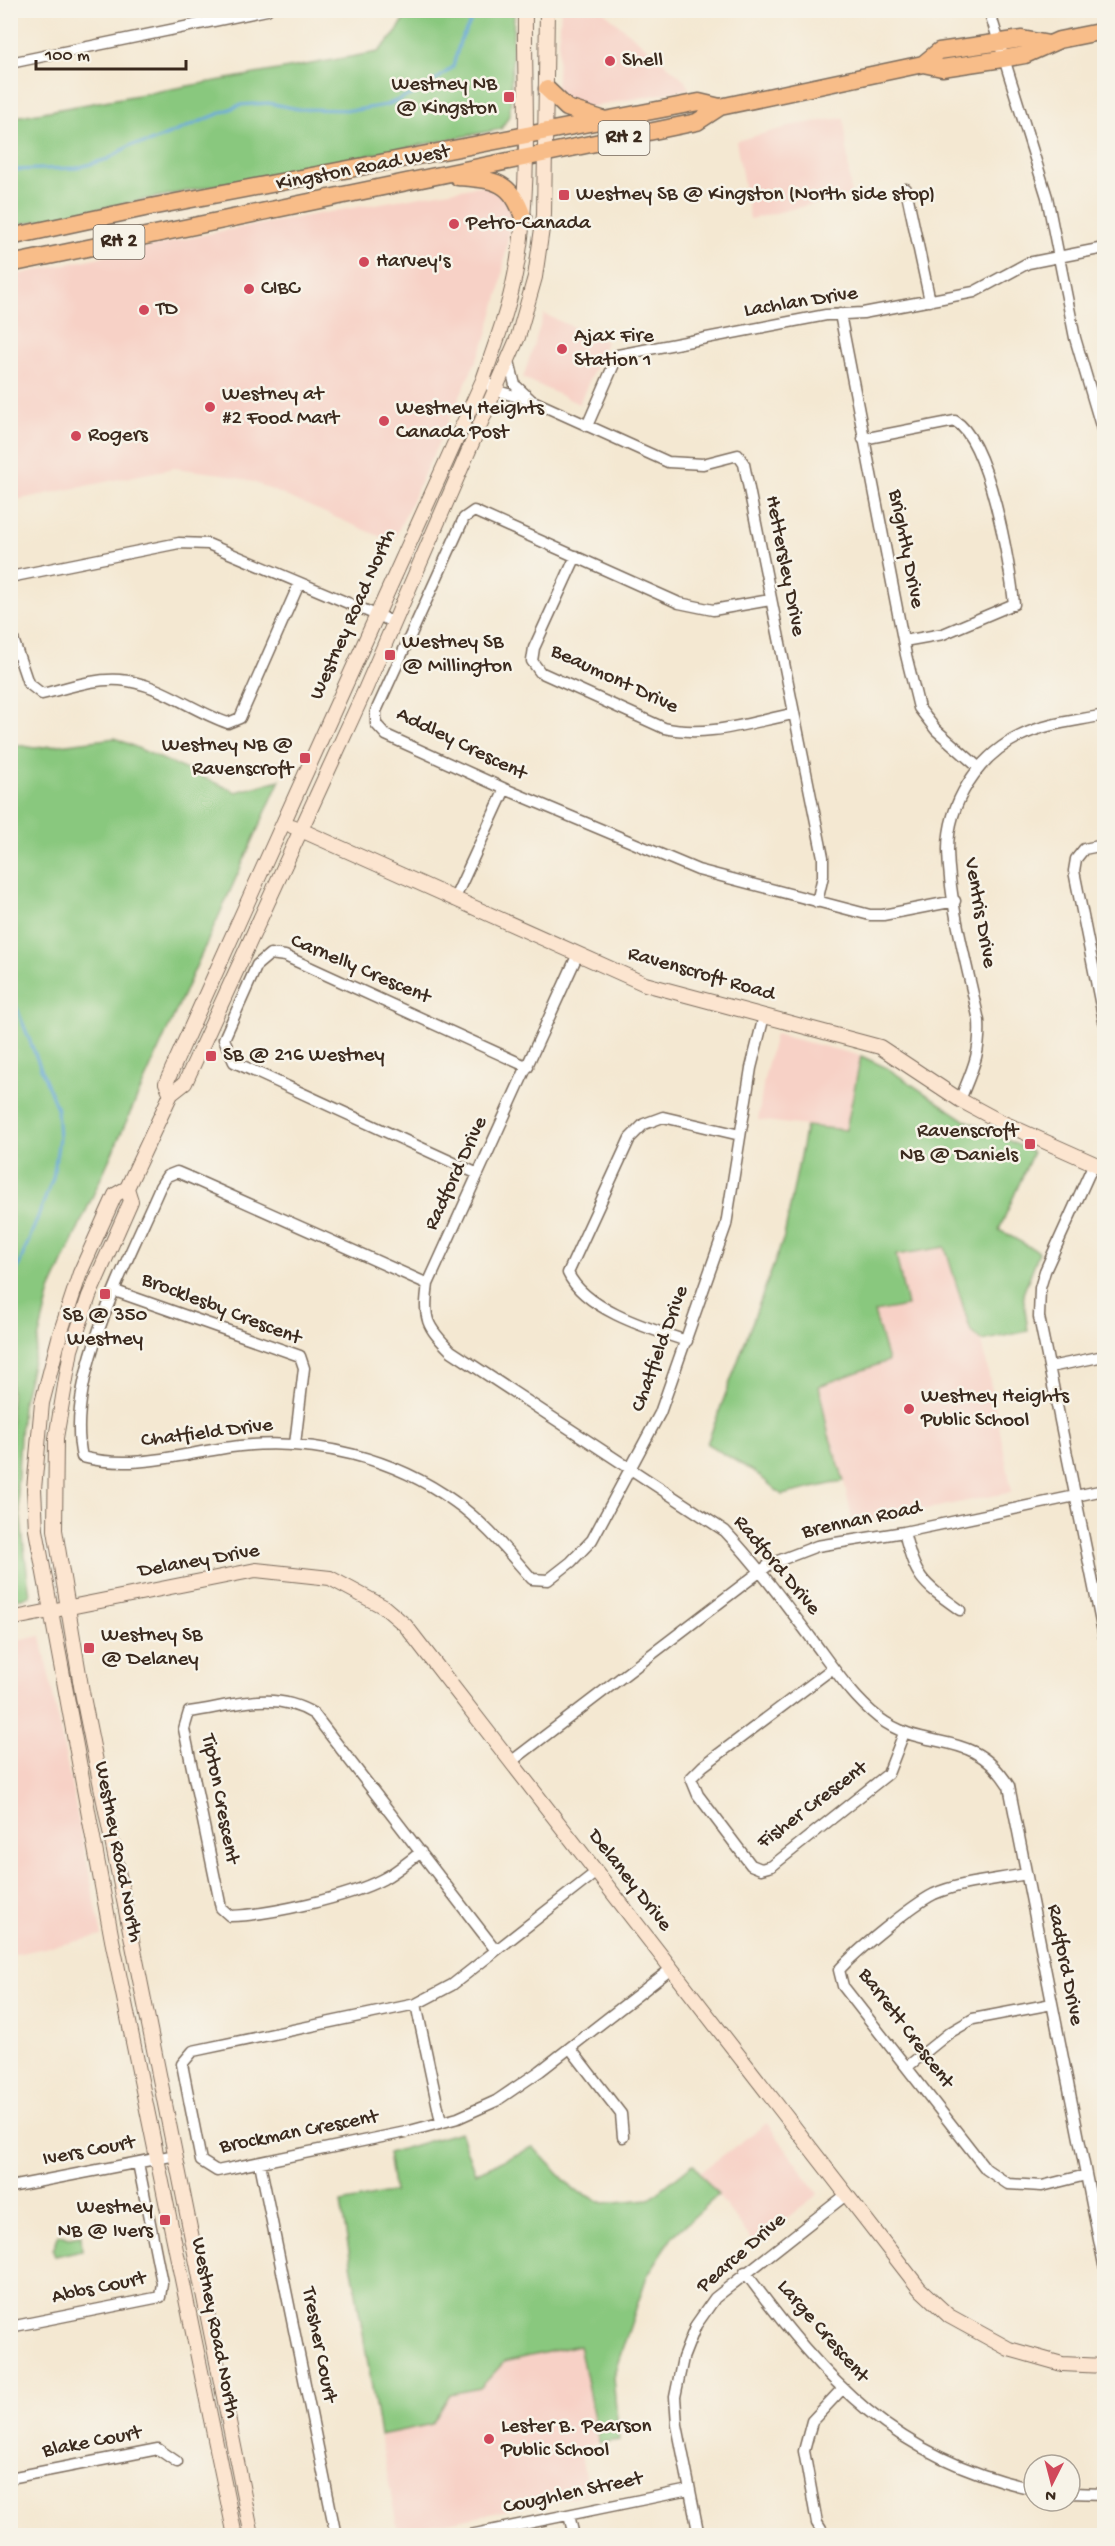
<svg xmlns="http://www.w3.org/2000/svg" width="1115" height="2546" font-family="'Gochi Hand',sans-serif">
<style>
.built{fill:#f7d1c6}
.green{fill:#89c87e;stroke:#62794e;stroke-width:1.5}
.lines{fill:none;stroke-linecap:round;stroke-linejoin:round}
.stream{stroke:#63a6d7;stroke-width:3}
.street-casing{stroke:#7c6c5d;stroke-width:13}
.secondary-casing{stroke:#7c6c5d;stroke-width:16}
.primary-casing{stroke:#7c6c5d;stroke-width:19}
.street{stroke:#fff;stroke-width:10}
.secondary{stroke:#fce5d0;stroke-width:14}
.primary{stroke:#f8bd89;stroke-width:16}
.poi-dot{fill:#d1495b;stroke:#f7f3e8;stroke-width:2}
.labels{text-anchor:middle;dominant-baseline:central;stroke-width:5;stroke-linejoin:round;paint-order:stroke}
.shield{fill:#f7f3e8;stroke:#73665b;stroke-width:1.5}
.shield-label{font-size:20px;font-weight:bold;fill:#3b2a1e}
.poi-label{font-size:21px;fill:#3b2a1e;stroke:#f7f3e8;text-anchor:start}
.street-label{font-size:21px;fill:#3b2a1e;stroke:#f7f3e8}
</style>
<rect width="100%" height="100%" fill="#f7f3e8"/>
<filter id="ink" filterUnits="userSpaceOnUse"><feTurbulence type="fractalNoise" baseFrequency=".0167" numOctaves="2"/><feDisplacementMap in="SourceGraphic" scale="12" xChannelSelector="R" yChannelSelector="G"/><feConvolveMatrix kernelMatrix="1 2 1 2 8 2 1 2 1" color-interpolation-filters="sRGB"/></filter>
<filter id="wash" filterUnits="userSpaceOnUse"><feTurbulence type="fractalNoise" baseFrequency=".008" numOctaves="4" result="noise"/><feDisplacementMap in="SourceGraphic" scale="24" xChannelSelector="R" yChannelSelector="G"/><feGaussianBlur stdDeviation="1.35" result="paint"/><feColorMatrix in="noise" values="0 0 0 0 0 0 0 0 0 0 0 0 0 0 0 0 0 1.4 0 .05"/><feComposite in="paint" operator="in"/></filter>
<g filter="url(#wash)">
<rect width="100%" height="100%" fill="#f4e8d2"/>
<path class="built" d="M561,10L603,11L686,81L689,89L583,108L572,106L556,90Z
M844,118L851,195L750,219L736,141L800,124Z
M484,185L494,186L513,205L500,289L485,341L393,542L253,482L222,474L174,468L11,501V276L222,231Z
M544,314L606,342L579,404L523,378Z
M775,1034L861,1056L846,1131L758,1120L764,1079Z
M945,1247L970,1332L982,1341L1012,1492L853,1524L844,1481L828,1432L819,1385L888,1361L874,1312L896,1255Z
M41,1636L102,1936L11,1955V1642Z
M767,2123L818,2194L754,2243L700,2172Z
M579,2345L599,2443L580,2448L588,2494L398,2532L380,2435L432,2424L450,2394L480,2388L504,2362Z"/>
<path class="green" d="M409,11H514L510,114L501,129L11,226L10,118L378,52L396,33Z
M115,738L236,792L280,780L50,1291L22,1405L17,1488L30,1596L11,1600V744L35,748Z
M861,1056L887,1068L965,1120L1033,1152L999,1230L1039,1252L1023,1294L1028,1331L982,1341L971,1332L945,1247L896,1255L907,1306L874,1312L888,1361L819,1386L828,1432L844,1481L782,1495L755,1472L707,1444L784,1237L806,1126L846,1130Z
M460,2132L475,2173L533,2147L574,2190L604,2203L649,2199L693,2164L718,2195L673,2236L647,2276L613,2377L619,2440L599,2443L579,2345L504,2362L480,2388L450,2394L432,2424L380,2435L341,2203L394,2192L388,2153Z
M59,2234L69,2238L81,2236L82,2250L55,2256L53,2250Z"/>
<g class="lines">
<path class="stream" d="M10,170L77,168L108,159L131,145L148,143L240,105L268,103L298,109L356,110L386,105L423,90L453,67L460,41L472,20V10
M10,991L57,1109L59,1138L53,1178L16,1273L10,1306"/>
</g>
</g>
<g filter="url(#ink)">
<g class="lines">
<defs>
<path id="street" d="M989,10L1047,197L1075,338L1104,436
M10,63L267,10
M906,189L930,301
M840,314L906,655L919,708L936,730L978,767
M509,361L515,385L530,399
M483,380L497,391L533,401L668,462L703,464L738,455L744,464L823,857V876L817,902
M587,426L618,355L826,315L863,313L974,292L1028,263L1104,248
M863,439L955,421C989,440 1010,565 1014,604L943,634L904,641
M576,556L534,648L532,661L540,672L664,728C707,738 751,722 793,714
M10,577L179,543L208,544L393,622
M770,600L713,610L679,603L474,511L464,518L376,711V724L386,735L505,789L698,870L870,915H883L955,901
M10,630L28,683L42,694C67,688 94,678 120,680C159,683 192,711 228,723L240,718L299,584
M1104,845L1084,849L1076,859L1074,871L1104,1021
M454,900L505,789
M577,956L428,1284C423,1319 426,1326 451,1351L725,1531C757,1565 784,1602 811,1638C832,1666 852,1697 879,1718C927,1754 971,1726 1009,1786L1104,2265
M960,1100C972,1070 981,1054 979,1021C968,969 949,903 948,850C948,803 978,756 1020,736C1046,723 1077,721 1104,715
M1094,1163L1045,1271L1040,1288L1039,1317L1104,1637
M478,1174L234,1062L224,1039L257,965L270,954L285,956L528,1067
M428,1284L191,1178L177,1172L167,1176L160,1187C129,1259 64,1378 82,1457C137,1471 186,1452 240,1446C314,1438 395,1458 455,1502C485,1523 508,1552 532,1579L548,1580L571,1562L592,1540L660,1413L726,1225L751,1068L764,1016
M115,1291L300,1356L304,1368L295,1444
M687,1341C650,1329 585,1310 568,1273L630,1138L644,1124L663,1117L740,1135
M1050,1367L1104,1356
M904,1532C916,1579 921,1582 960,1610
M833,1668L703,1766L691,1778L698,1795L751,1865L761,1869L772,1866L888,1774L904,1733
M512,1761L770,1564L817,1546L904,1532L1104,1490
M421,1852C409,1861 396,1872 383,1879C349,1897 269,1915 230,1916L221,1908L184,1729L189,1712C233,1706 274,1689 314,1714L495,1949
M595,1873L452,1985L416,2004L193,2051L182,2064L201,2161L217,2171L406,2132L458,2118L496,2101L540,2071L671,1969
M1026,1874C996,1880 962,1882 934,1894C912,1905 855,1952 839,1970L843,1986L986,2169L1008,2184L1042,2186L1086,2175
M416,2004L441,2122
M570,2048L621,2114L623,2137
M907,2067L949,2033L973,2019L1052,2004
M260,2163L336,2536
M10,2187L176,2155
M745,2272C825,2381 896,2460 1034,2489
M10,2327L160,2297L162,2283L138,2163
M10,2478L158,2449L177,2462
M1070,2493L1104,2494
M569,2515L574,2536
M465,2536L689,2490
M699,2536L677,2425L675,2397L683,2358L696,2325L715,2298L847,2194
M825,2536L817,2523L804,2451L812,2421L842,2389"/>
<path id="secondary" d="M292,826L645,984L880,1047L960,1100L999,1121L1104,1168
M171,1094L166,1083L483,380C495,345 508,311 515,275C532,194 524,94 525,10
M127,1188L131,1201L89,1296L71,1350L56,1438L55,1530L82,1692L252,2536
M10,1619L256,1570L330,1578L384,1607L405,1625L919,2288L949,2316L1009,2349L1062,2364L1104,2366
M235,2536L112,1940L36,1530L34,1489L42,1403L60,1334L80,1273L115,1195L127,1188L171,1094L185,1083L365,690L518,337L535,277L544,215L547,10"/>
<path id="primary" d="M923,64L939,51L1022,39L1049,44
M547,89L567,108L605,120
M458,177C494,180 511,180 523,217
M10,237L145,208L699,102L720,107
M10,264L697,122L720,107L923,64L942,68L1002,59L1025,55L1059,40L1104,31"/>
</defs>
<use href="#street" class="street-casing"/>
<use href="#secondary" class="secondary-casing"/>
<use href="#primary" class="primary-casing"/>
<use href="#street" class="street"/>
<use href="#secondary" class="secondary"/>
<use href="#primary" class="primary"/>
</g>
</g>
<g class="poi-dot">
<circle cx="610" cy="61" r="6"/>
<rect x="503" y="91" width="12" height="12" rx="3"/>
<rect x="558" y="189" width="12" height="12" rx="3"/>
<circle cx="454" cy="224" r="6"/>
<circle cx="364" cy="262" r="6"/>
<circle cx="249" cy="289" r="6"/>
<circle cx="144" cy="310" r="6"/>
<circle cx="562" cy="349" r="6"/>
<circle cx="210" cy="407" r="6"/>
<circle cx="384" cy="421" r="6"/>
<circle cx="76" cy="436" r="6"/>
<rect x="384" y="649" width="12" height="12" rx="3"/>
<rect x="299" y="752" width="12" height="12" rx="3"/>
<rect x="205" y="1050" width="12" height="12" rx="3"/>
<rect x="1024" y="1138" width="12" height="12" rx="3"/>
<rect x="99" y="1288" width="12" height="12" rx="3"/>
<circle cx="909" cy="1409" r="6"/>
<rect x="83" y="1642" width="12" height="12" rx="3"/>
<rect x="159" y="2214" width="12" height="12" rx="3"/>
<circle cx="489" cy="2439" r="6"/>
</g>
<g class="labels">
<g class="shield">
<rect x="598.5" y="121" width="51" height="34" rx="4.5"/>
<rect x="93.5" y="225" width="51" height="34" rx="4.5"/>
</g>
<g class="shield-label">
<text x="624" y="138">RH 2</text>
<text x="119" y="242">RH 2</text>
</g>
<g class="poi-label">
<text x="622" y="61">Shell</text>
<text x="497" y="85" text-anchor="end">Westney NB<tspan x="497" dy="24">@ Kingston</tspan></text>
<text x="576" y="195">Westney SB @ Kingston (North side stop)</text>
<text x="466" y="224">Petro-Canada</text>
<text x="376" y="262">Harvey's</text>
<text x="261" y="289">CIBC</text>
<text x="156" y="310">TD</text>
<text x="574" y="337">Ajax Fire<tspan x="574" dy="24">Station 1</tspan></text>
<text x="222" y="395">Westney at<tspan x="222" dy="24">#2 Food Mart</tspan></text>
<text x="396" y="409">Westney Heights<tspan x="396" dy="24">Canada Post</tspan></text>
<text x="88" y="436">Rogers</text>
<text x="402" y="643">Westney SB<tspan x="402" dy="24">@ Millington</tspan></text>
<text x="293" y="746" text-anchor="end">Westney NB @<tspan x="293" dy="24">Ravenscroft</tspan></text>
<text x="223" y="1056">SB @ 216 Westney</text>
<text x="1018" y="1132" text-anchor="end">Ravenscroft<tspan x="1018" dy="24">NB @ Daniels</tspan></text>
<text x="105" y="1316" text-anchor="middle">SB @ 350<tspan x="105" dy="24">Westney</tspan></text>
<text x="921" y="1397">Westney Heights<tspan x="921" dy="24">Public School</tspan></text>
<text x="101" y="1636">Westney SB<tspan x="101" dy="24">@ Delaney</tspan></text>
<text x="153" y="2208" text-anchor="end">Westney<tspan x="153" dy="24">NB @ Ivers</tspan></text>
<text x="501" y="2427">Lester B. Pearson<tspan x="501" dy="24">Public School</tspan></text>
</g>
<g class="street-label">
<text transform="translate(363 169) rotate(-11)">Kingston Road West</text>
<text transform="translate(801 303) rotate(-9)">Lachlan Drive</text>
<text transform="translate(905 549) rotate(79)">Brightly Drive</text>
<text transform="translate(784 566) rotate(79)">Hettersley Drive</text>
<text transform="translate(354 615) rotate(-66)">Westney Road North</text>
<text transform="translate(614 680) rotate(25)">Beaumont Drive</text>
<text transform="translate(461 745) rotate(26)">Addley Crescent</text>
<text transform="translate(979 913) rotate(80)">Ventris Drive</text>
<text transform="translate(360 970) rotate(23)">Carnelly Crescent</text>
<text transform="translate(701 975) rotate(16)">Ravenscroft Road</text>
<text transform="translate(457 1174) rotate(-65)">Radford Drive</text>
<text transform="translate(221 1310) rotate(21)">Brocklesby Crescent</text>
<text transform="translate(661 1349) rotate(-70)">Chatfield Drive</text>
<text transform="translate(207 1434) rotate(-7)">Chatfield Drive</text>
<text transform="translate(862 1521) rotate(-12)">Brennan Road</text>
<text transform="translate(199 1562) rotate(-10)">Delaney Drive</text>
<text transform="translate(776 1566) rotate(50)">Radford Drive</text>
<text transform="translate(219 1799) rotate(79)">Tipton Crescent</text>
<text transform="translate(813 1806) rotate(-37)">Fisher Crescent</text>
<text transform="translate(117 1852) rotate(79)">Westney Road North</text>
<text transform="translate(629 1881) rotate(52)">Delaney Drive</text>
<text transform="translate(1064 1965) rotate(79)">Radford Drive</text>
<text transform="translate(905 2029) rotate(53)">Barrett Crescent</text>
<text transform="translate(299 2133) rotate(-11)">Brockman Crescent</text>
<text transform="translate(89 2152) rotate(-11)">Ivers Court</text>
<text transform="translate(742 2254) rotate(-41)">Pearce Drive</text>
<text transform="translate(99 2289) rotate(-12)">Abbs Court</text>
<text transform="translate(214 2328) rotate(79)">Westney Road North</text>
<text transform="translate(822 2332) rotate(49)">Large Crescent</text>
<text transform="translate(318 2345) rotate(79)">Tresher Court</text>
<text transform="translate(92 2443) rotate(-11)">Blake Court</text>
<text transform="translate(573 2494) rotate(-12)">Coughlen Street</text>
</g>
</g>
<rect width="1115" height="2546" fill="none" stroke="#f7f3e8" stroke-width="36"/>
<g transform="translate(1052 2483) rotate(186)"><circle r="28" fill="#f7f3e8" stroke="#aca397" stroke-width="1.5"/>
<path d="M0-4.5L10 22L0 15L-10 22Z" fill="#d1495b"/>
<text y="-9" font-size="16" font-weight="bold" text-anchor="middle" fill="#3b2a1e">N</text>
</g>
<path d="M36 60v9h150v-9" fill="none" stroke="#3b2a1e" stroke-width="3"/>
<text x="45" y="60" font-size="18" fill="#3b2a1e" stroke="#f7f3e8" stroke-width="4.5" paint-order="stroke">100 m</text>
</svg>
